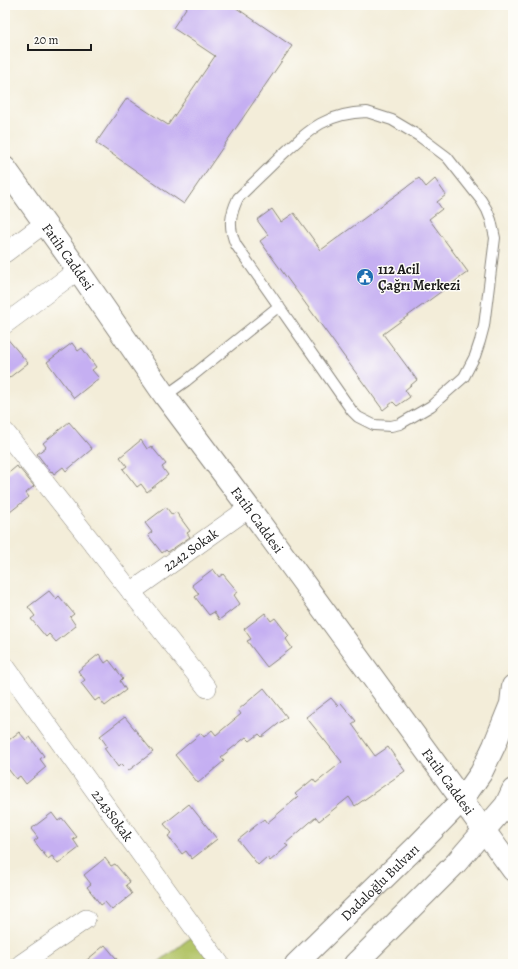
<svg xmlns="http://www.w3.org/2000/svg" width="518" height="969" font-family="Alegreya,serif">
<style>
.green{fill:#b3c569;stroke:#687042}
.building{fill:#c5aff2}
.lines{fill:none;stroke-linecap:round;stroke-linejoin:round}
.service-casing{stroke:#88847a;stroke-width:12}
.minor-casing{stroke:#88847a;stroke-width:20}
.tertiary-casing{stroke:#88847a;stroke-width:24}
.service{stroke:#fff;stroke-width:10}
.minor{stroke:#fff;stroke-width:19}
.tertiary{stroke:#fff;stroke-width:22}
.labels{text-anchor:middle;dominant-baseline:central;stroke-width:3;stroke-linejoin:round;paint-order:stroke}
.street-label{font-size:14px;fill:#1c1c1c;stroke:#fdfcf7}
.poi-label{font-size:14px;font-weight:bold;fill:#1c1c1c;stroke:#fdfcf7;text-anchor:start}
</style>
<rect width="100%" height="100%" fill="#fdfcf7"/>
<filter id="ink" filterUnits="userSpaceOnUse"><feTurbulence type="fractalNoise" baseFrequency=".025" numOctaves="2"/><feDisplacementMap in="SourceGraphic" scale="8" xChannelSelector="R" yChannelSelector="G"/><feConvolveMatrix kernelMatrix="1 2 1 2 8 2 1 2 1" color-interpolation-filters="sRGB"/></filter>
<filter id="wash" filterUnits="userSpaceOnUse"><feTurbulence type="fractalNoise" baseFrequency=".012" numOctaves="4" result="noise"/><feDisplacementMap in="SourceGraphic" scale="16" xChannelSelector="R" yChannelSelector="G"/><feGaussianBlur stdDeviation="0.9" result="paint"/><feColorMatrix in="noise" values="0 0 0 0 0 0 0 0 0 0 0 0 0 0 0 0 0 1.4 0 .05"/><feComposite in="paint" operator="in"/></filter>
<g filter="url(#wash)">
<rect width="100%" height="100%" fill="#f3edd9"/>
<path class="green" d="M194,935L211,964H156Z"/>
<g id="blocks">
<path class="building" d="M188,5H232L292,46L184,204L96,143L127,98L168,125L215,56L173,28Z
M419,178L426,187L435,179L446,195L437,202L442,209L429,219L468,272L383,334L417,380L405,390L410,397L397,406L393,402L383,410L260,241L268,235L257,220L272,209L281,222L294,213L321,250Z
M5,336L28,363L5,381Z
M72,343L78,351L82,348L96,367L92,370L99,378L74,398L47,362Z
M69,422L92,449L66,471L63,467L54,474L52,471L51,472L37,454L46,447L43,443Z
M141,440L147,449L151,446L166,464L162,467L168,475L147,492L141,484L137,487L123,469L127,466L120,457Z
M17,466L19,469H20L34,486L26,493L29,497L5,516V476Z
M166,507L172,515L176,512L190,531L187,533L190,537L168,552L166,550L162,553L148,535L152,532L145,523Z
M213,569L219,577L223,574L238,592L234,595L240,604L219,620L214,612L209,615L195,597L199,594L192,585Z
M49,591L56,599L59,596L74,614L70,617L76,626L56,642L49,634L46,637L31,619L35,616L28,607Z
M265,613L271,621L275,618L289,636L286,639L292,648L267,667L247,641L251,639L244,629Z
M99,654L105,663L109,660L123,678L120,681L126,690L105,706L99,698L95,701L81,683L85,680L78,671Z
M264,688L287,717L262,737L259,734L250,741L246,737L221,757L224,761L198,783L175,755L201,733L204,737L212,730L216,735L241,714L238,710Z
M331,698L338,706L341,703L356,721L352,724L375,756L388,747L405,771L355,806L349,797L319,821L316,817L285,844L288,846L270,861L267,857L258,865L238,840L264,819L267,823L298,797L295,794L313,779L316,783L342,762L306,717Z
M125,717L153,752L128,771L121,764L118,767L104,748L107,746L100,736Z
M19,732L26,740L30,737L44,756L40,759L46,767L26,784L20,776L16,779L5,765V743Z
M189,804L217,839L192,859L186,851L182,854L168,836L172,833L164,824Z
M52,813L58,821L62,818L77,837L73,839L79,848L58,864L52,856L48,859L34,841L38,838L31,829Z
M105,858L111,866L115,864L130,882L126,885L132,894L112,910L105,902L101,905L87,887L91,884L84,875Z
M105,945L121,964H82Z"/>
</g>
</g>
<g filter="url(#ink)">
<use href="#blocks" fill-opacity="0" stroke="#88847a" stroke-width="1"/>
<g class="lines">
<defs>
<path id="service" d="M367,112L392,120L419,136L447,157L481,200L487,210L491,220L495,238L484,326L480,341L475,356L464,377L431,406L400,424L391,426L374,425L358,417L352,411L236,245C228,227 230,215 238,198C252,184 266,171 280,157C309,130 325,113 367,112Z
M165,396L186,381L279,306"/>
<g id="minor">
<path d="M5,253L45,223"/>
<path d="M5,324L78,270"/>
<path d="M5,432L207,688"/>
<path id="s1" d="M131,592L249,508"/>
<path id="s2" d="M5,666L220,964"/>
<path d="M21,964L86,919"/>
</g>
<g id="tertiary">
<path id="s3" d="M5,168L78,270L165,396L249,508L513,870"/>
<path id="s4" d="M296,964L418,845L462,800L481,773L494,746L511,704L513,686"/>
<path d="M355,964L456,863L506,805L513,790"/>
</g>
</defs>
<use href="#service" class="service-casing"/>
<use href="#minor" class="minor-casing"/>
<use href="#tertiary" class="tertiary-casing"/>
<use href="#service" class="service"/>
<use href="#minor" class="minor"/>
<use href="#tertiary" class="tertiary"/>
</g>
</g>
<defs>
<symbol id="civic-disc" viewBox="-11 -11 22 22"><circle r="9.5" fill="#1f6fb2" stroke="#fdfcf7"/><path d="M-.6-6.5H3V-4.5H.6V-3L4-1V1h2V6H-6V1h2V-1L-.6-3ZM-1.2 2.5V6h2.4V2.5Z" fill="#fff"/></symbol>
</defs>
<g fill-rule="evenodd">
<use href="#civic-disc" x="355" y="267" width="20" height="20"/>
</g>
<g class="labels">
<g class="street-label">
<text stroke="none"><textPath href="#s3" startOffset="109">Fatih Caddesi</textPath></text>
<text stroke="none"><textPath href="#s3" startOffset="433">Fatih Caddesi</textPath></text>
<text stroke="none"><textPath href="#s1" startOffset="73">2242 Sokak</textPath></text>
<text stroke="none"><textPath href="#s3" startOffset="757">Fatih Caddesi</textPath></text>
<text stroke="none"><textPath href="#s2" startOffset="184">2243Sokak</textPath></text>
<text stroke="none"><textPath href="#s4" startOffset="117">Dadaloğlu Bulvarı</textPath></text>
</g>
<g class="poi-label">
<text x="378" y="269">112 Acil<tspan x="378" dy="16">Çağrı Merkezi</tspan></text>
</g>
</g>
<rect width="518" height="969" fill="none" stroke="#fdfcf7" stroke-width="20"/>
<path d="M28 44v6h63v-6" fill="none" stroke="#1c1c1c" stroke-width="2"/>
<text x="34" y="44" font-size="12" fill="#1c1c1c" stroke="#fdfcf7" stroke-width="3" paint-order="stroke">20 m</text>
</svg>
